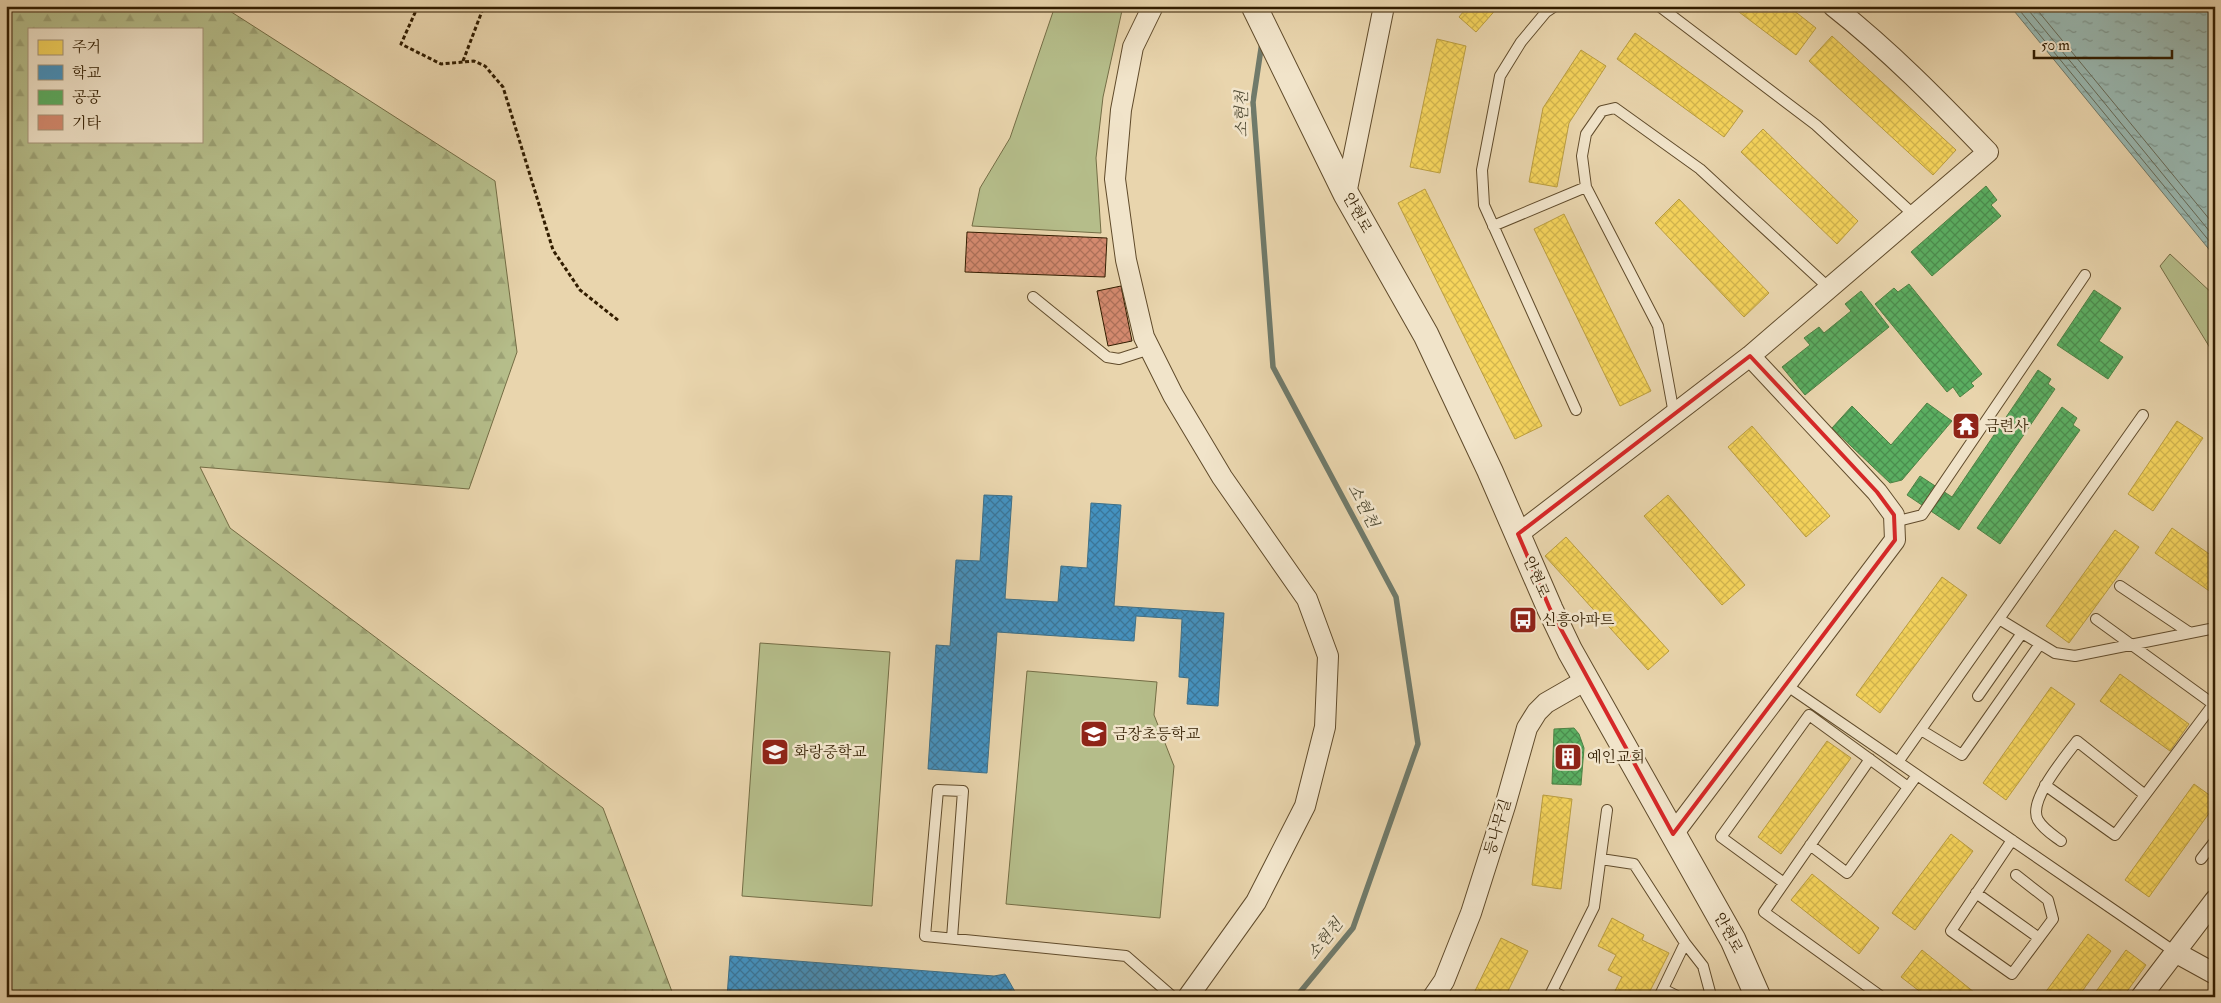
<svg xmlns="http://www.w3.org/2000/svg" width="2221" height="1003" font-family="'IM FELL Double Pica','Noto Serif KR',serif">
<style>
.green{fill:#b5bd8a;stroke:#746d45}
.forest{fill:url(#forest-firs);stroke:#746d45;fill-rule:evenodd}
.water{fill:url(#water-ripples);stroke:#707a6a}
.homes{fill:url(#homes-cross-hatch);stroke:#bb9e40}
.schools{fill:url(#schools-cross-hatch);stroke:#3e7088}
.public{fill:url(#public-cross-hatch);stroke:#4e8244}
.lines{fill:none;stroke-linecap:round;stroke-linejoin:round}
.shore{stroke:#666a58;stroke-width:1}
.stream{stroke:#707a6a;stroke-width:5.5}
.building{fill:url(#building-cross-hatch);stroke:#321d00}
.service-casing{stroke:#604b2b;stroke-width:12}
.minor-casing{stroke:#604b2b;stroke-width:22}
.tertiary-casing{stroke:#604b2b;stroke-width:27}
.path{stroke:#321d00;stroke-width:3;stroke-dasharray:4 2.5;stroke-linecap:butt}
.service{stroke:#f1e4ca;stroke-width:10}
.minor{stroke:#f1e4ca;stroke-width:20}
.tertiary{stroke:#f1e4ca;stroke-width:25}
.marked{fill:none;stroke:#d62828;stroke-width:4;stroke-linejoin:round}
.labels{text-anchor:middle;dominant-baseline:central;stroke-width:5;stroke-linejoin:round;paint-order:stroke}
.street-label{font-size:15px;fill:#321d00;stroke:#f1e4ca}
.poi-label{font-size:15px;fill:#321d00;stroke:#f1e4ca;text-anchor:start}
.water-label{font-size:16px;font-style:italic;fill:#514c35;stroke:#f1e4ca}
</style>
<defs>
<pattern id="forest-firs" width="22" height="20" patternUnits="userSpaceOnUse" patternTransform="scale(1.25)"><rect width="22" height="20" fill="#b5bd8a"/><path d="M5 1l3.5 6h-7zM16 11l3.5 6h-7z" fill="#9ca275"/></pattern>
<pattern id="water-ripples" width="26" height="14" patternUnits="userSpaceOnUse" patternTransform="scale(1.25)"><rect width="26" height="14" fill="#99b8b1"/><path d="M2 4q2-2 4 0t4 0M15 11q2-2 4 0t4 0" fill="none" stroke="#7d958e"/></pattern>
<pattern id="homes-cross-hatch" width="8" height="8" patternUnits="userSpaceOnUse" patternTransform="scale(1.25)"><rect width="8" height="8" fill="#f6d55c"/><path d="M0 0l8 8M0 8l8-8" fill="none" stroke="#d3b64e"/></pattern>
<pattern id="schools-cross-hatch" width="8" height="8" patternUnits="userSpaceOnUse" patternTransform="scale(1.25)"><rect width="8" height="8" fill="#4393c3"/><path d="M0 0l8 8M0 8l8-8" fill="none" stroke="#39779c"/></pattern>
<pattern id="public-cross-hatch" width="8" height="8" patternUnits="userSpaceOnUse" patternTransform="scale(1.25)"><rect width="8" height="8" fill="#5aae61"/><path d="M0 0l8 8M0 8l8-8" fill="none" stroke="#4b8d4e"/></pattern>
<pattern id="building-cross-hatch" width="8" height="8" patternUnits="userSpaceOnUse" patternTransform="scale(1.25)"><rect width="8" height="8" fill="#d48a6f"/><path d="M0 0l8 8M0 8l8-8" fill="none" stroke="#ad7059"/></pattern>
</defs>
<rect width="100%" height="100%" fill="#e9d5ad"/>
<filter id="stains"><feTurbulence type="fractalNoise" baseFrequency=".004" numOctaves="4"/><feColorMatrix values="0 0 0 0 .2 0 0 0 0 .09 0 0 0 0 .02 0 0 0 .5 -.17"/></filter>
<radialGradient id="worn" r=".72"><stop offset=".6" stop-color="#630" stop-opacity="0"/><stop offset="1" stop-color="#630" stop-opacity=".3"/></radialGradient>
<path class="green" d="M1055,6H1123L1103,97L1096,158L1101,233L972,226L980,188L1010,138Z
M2170,254L2215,296V356L2160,266Z
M760,643L890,652L872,906L742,896Z
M1027,671L1157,682L1154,715L1174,766L1160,918L1006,904Z"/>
<path class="forest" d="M6,6H222L495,181L517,352L469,489L200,467L230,528L603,808L674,997H6ZM29,29H201V141H29Z"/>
<path class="water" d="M2010,6H2215V255L2212,253Z"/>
<path class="homes" d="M1468,6H1499L1476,32L1459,17Z
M1731,6H1788L1816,28L1796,55Z
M1635,33L1743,111L1724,137L1617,59Z
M1832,36L1956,150L1933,175L1809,61Z
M1437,39L1466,46L1440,173L1410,167Z
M1581,50L1606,66L1569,123L1557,187L1529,182L1543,108Z
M1763,129L1858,221L1837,244L1741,152Z
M1425,189L1542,426L1515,439L1398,203Z
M1679,199L1769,293L1744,317L1655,223Z
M1564,214L1651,391L1620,406L1534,229Z
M2177,421L2203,438L2153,511L2128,494Z
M1752,426L1830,516L1806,537L1728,447Z
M1668,495L1745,585L1722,605L1644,516Z
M2172,528L2215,558V595L2155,553Z
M2115,530L2139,547L2069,643L2046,626Z
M1566,537L1669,651L1648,670L1545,556Z
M1942,577L1967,595L1880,713L1856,695Z
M2120,674L2189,724L2170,751L2100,701Z
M2051,687L2075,704L2006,800L1983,783Z
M1827,741L1851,758L1781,854L1758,837Z
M2194,784L2215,799V805L2149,897L2125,880Z
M1543,795L1572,799L1561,889L1532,885Z
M1951,834L1973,851L1915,930L1892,913Z
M1812,874L1879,928L1859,954L1791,900Z
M1612,918L1644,935L1642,940L1669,953L1647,997H1627L1615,991L1622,977L1608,970L1616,955L1598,946Z
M2088,934L2111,951L2078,997H2042Z
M1501,938L1528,951L1505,997H1472Z
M1922,950L1980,997H1927L1901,977Z
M2126,950L2146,965L2123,997H2092Z"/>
<path class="schools" d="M984,495L1012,496L1005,599L1058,602L1061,566L1087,568L1091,503L1121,505L1114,606L1224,613L1218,706L1187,704L1189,678L1179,677L1182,619L1136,616L1134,641L997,632L987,773L928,769L936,645L950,646L956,560L980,561Z
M730,956L994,976L1005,974L1018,997H800L776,995V997H727Z"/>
<path class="public" d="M1986,186L1997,200L1991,205L2001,216L1932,276L1911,252Z
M1909,284L1982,374L1971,383L1974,386L1960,397L1953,387L1947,392L1875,304L1894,288L1898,292Z
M2094,290L2121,308L2099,341L2123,357L2108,379L2057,345Z
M1861,291L1889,327L1805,395L1782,367L1810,345L1804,338L1819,327L1824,333L1851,311L1845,304Z
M2038,370L2051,379L2048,384L2055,389L1959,530L1907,495L1920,476L1952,497Z
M1927,403L1952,421L1902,480L1890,483L1832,428L1852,406L1891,445Z
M2062,407L2077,418L2073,425L2080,430L2000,544L1977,528Z
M1574,728L1579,734L1584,748L1581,785L1552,784L1554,729Z"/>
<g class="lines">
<path class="shore" d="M2016,6L2215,248
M2025,6L2215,238
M2034,6L2215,226"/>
<path class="stream" d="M1262,42L1253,102L1273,367L1396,597L1418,744L1353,928L1296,997"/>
</g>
<path class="building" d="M967,232L1107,238L1105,277L965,272Z
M1121,286L1132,341L1108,346L1097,291Z"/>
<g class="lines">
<defs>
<path id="service" d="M1555,6L1546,12L1521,42L1500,76L1482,170L1484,205L1576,410
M1659,6L1816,125L1914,215
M1493,226L1586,187
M1033,297L1107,357L1119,359L1150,349
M1674,414L1658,326L1586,187L1582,156L1586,134L1602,111L1615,108L1700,169L1829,288
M1894,522L1922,515L2085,275
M2120,586L2190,633
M1999,619L2055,653L2075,656L2215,628
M2096,619L2213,704
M1786,685L2175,952
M1978,696L2022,633
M1921,730L1962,755L2040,644
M1870,759L1764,912L1882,997
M1898,762L2143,415
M2045,785L2115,835L2215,702
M2012,840L1951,931L2012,974L2053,919L2048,900L2016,875
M2061,841C2053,835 2043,829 2038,820C2027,801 2066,756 2077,741L2145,795
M1810,845L1847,873L1917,775
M1601,859L1634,864L1685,943L1659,997
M2201,859L2215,841
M1784,883L1721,837L1809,715L1908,787
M1976,893L2039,938
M952,938L963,791L938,790L925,936L1126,956L1173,997
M1685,943L1703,966L1710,992L1708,997
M1663,989L1679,997
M1552,991L1564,997
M1549,997L1594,907L1607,810"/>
<path id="minor" d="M1153,6L1133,47L1121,110L1115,179L1126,260L1144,337L1173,395L1222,477L1307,599L1328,656L1325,727L1305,806L1256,902L1188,997
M1346,194L1384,6
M1518,534L1750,356L1988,152C1939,101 1889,50 1833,6
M1673,834L1895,540L1894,515L1877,492L1750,356
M2175,952L2215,974
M1433,997L1444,981L1471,913L1505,806L1527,728L1537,712L1546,703L1586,680
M2141,997L2215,900"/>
<path id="tertiary" d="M1254,6L1346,194L1426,335L1490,471L1550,609L1570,651L1733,940L1758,997"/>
</defs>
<use href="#service" class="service-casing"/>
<use href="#minor" class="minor-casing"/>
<use href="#tertiary" class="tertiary-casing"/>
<path class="path" d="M418,6L401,44L441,64L474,61L485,66L503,87L553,250L580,290L619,321
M463,61L484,6"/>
<use href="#service" class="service"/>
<use href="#minor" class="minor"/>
<use href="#tertiary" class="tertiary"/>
</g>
<path class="marked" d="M1750,356L1877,492L1894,515L1895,540L1673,834L1550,609L1518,534Z"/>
<defs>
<symbol id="temple-square" viewBox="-11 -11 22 22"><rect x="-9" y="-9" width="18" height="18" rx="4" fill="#8f2418" stroke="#f1e4ca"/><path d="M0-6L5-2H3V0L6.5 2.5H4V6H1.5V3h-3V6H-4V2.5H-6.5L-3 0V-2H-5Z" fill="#fff"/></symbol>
<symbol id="bus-square" viewBox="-11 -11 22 22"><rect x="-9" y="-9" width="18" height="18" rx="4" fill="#8f2418" stroke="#f1e4ca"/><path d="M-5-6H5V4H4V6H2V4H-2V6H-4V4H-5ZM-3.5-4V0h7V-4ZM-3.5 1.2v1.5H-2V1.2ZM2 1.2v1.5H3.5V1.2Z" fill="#fff"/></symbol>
<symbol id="school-square" viewBox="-11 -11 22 22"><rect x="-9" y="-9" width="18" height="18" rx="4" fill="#8f2418" stroke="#f1e4ca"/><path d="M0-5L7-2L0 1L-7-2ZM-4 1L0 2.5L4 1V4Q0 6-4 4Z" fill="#fff"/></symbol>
<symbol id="building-square" viewBox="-11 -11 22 22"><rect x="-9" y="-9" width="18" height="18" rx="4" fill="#8f2418" stroke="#f1e4ca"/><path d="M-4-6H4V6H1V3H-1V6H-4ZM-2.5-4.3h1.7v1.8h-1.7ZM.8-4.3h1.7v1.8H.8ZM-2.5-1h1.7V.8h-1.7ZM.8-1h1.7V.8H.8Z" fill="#fff"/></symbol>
</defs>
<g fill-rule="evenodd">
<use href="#temple-square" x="1950" y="410" width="32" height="32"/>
<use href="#bus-square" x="1507" y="604" width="32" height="32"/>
<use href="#school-square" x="1078" y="718" width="32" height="32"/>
<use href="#school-square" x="759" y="736" width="32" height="32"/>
<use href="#building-square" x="1552" y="741" width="32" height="32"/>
</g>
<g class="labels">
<g class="street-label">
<text transform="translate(1357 213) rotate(61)">안현로</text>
<text transform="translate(1536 577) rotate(67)">안현로</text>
<text transform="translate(1498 827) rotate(-73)">등나무길</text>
<text transform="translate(1728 933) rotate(62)">안현로</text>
</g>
<g class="poi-label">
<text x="1985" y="426">금련사</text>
<text x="1542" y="620">신흥아파트</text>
<text x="1113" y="734">금장초등학교</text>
<text x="794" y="752">화랑중학교</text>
<text x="1587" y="757">예인교회</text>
</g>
<g class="water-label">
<text transform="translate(1242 114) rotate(-90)">소현천</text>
<text transform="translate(1363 506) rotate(62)">소현천</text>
<text transform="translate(1325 939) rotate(-52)">소현천</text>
</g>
</g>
<rect width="2221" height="1003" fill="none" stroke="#e9d5ad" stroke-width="25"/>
<rect x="8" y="8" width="2206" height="988" fill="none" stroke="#321d00" stroke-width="2.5"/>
<rect x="12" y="12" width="2196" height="978" fill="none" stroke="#321d00"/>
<rect x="28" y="28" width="175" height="115" fill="#f1e4ca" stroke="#a59479"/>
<rect x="38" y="40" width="25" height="15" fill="#f6d55c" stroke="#a59479"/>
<text x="72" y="52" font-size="15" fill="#321d00">주거</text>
<rect x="38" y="65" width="25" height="15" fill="#4393c3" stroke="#a59479"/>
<text x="72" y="78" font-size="15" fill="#321d00">학교</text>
<rect x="38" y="90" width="25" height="15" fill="#5aae61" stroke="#a59479"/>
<text x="72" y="102" font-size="15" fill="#321d00">공공</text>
<rect x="38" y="115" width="25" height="15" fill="#d48a6f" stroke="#a59479"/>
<text x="72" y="128" font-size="15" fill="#321d00">기타</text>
<path d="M2034 50v8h138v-8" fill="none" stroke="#321d00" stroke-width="2.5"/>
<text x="2041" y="50" font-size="15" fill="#321d00" stroke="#f1e4ca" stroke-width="4" paint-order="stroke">50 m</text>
<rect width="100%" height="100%" filter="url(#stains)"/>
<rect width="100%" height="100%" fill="url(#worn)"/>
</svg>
